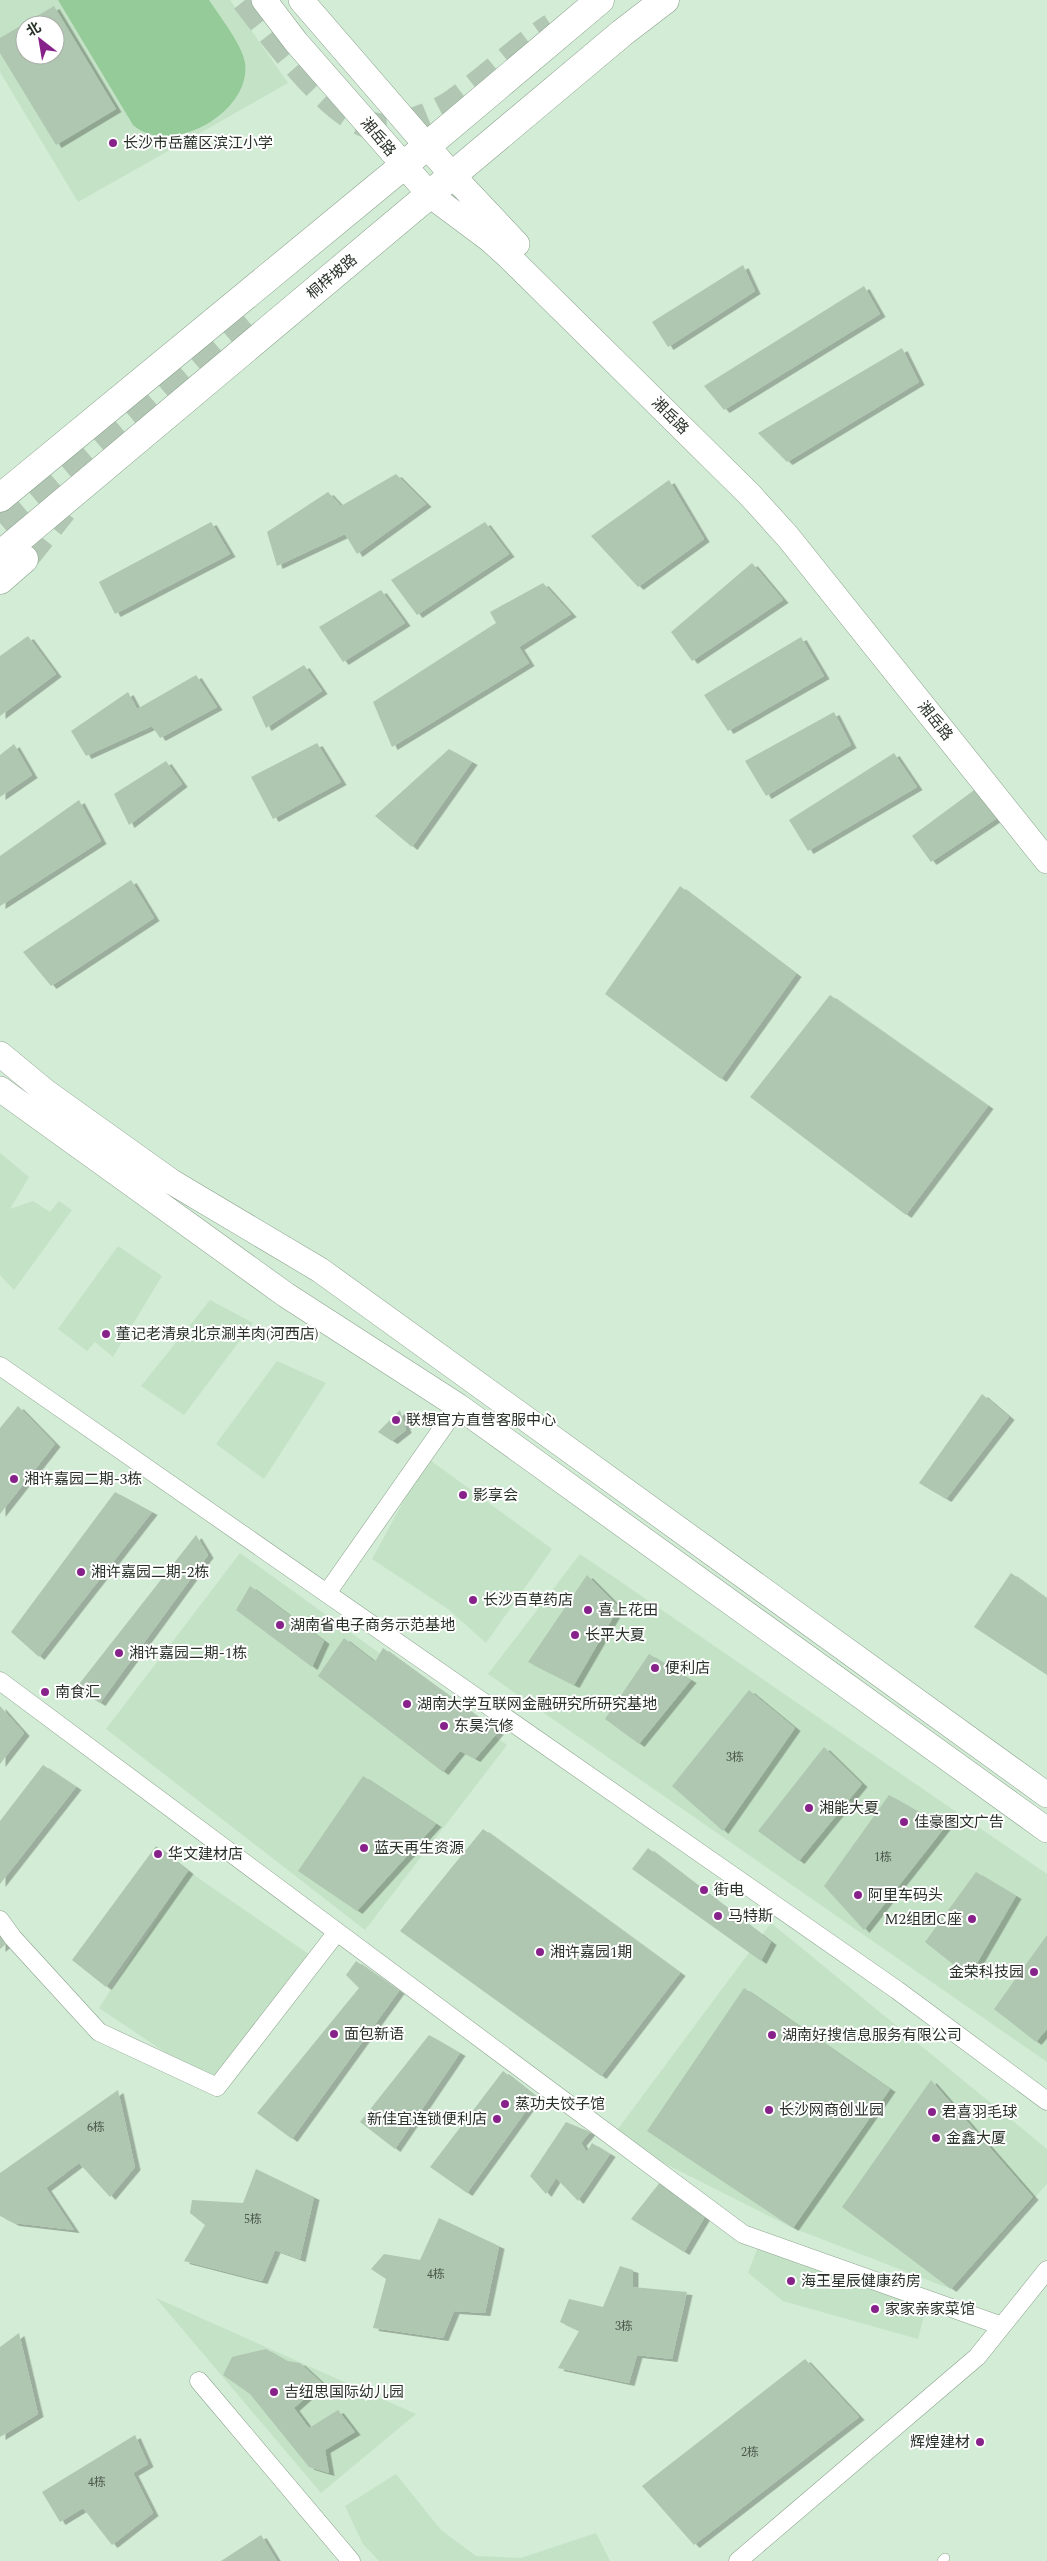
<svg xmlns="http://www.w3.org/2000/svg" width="1047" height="2561" font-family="Spectral,'Noto Sans SC',serif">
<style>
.built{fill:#c4e2c6;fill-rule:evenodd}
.green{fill:#94cb99}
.building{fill:#afc7b1;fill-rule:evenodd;filter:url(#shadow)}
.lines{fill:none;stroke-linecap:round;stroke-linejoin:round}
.primary-tunnel{stroke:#b1c7b3;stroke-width:28;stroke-dasharray:28 14;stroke-linecap:butt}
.lane-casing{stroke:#8aa18c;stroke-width:10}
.street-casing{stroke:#8aa18c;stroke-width:19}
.secondary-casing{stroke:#8aa18c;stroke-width:26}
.primary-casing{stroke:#8aa18c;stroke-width:29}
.lane{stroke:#fff;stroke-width:9}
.street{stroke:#fff;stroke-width:18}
.secondary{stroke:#fff;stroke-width:25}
.primary{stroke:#fff;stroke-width:28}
.poi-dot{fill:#87228a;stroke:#fff;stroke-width:2}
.labels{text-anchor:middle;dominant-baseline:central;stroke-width:4;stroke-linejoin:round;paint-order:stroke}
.number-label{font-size:12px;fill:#4a574b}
.street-label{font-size:15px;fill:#293229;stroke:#fff}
.poi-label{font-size:15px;fill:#293229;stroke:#fff;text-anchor:start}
</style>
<defs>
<filter id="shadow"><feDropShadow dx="5.5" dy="3" stdDeviation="0" flood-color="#0004"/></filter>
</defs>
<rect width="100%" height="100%" fill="#d3ecd5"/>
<path class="built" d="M0,0H230L288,83L78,202L0,72ZM25,25H55V55H25Z
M0,1153L29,1177L10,1209L33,1201L50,1212L59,1201L72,1210L14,1290L0,1275Z
M118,1246L162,1276L113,1357L95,1342L87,1351L58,1329Z
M210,1300L253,1323L184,1415L141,1386Z
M277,1361L326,1383L264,1479L216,1444Z
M427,1458L552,1549L486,1643L448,1609L372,1559Z
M240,1553L507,1745L365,1930L106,1729Z
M580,1554L1047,1874V2062L488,1674Z
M188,1871L313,1957L217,2087L99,2008Z
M771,1923L1047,2149V2184L951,2289L793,2228L612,2137Z
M759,2244L926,2307L918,2339L783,2301L748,2273Z
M156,2298L416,2414L321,2493Z
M396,2474L441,2530L476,2556L521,2558L596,2533L610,2561H379L363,2544L345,2506Z"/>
<path class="green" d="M58,0H209C220,17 242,44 245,63C252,112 170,158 133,125Z"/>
<path class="building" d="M54,6L116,109L56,145L0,53V38ZM25,25H55V55H25Z
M743,265L755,291L668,347L652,322Z
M864,286L880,314L724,410L704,386Z
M902,348L919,382L787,462L758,433Z
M396,474L426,504L357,554L345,534L277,566L267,532L328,492L341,506Z
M669,480L704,539L638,587L591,536Z
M211,522L230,554L115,614L99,582Z
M485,522L509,554L417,615L391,580Z
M752,563L783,600L692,661L671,632Z
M543,583L571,614L519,647L529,663L392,747L373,702L496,623L490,612Z
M381,590L405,623L343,662L319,627Z
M28,636L56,674L0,716V656Z
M801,637L824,676L728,731L704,695Z
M304,665L322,691L266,728L252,697Z
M196,675L217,707L160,738L152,726L86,756L71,731L128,692L137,709Z
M834,712L851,745L766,796L745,761Z
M317,743L341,782L273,819L251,777Z
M14,744L32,775L0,797V755Z
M449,749L472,762L412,847L375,816Z
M894,753L917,787L808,851L789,820Z
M166,761L182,784L129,825L114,794Z
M981,785L1003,814L931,862L912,836Z
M79,800L101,841L0,906V856Z
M131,880L154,918L51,986L23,952Z
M680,886L796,974L721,1079L605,994Z
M830,995L988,1106L906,1215L750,1097Z
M982,1394L1009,1417L946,1499L919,1483Z
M18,1406L55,1444L0,1514V1428Z
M400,1410L406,1430L392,1441L378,1432Z
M115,1492L152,1512L39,1657L11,1632Z
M196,1535L208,1555L100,1703L76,1688Z
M1011,1573L1047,1599V1675L974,1627Z
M587,1575L619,1607L574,1685L528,1662Z
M250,1586L324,1641L312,1667L236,1610Z
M344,1638L375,1662L383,1648L498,1732L475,1759L460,1751L443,1772L318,1676Z
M649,1654L691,1680L639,1744L605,1719Z
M749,1690L795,1728L723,1831L672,1786Z
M0,1706L24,1733L0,1764Z
M824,1747L862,1784L799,1861L758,1831Z
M43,1765L76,1787L0,1884V1821Z
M363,1776L436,1824L357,1911L298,1871Z
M889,1795L945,1827L864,1930L824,1886Z
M483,1829L680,1973L601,2076L400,1931Z
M156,1846L188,1871L106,1987L72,1960Z
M648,1848L771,1942L761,1961L632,1869Z
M976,1872L1016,1896L969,1977L925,1942Z
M0,1922L13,1938L0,1949Z
M1047,1935V2029L1036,2042L994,2009Z
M356,1961L399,1991L292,2139L257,2113L359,1988L346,1975Z
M744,1988L890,2089L793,2228L647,2131Z
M429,2035L460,2053L395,2149L360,2122Z
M503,2071L536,2097L467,2193L430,2167Z
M931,2080L1033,2197L951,2289L842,2207Z
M118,2090L135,2167L110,2197L79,2163L46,2188L74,2230L14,2223L0,2216V2173Z
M566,2122L590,2132L581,2143L587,2152L592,2143L610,2154L578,2201L556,2178L546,2194L530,2176Z
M256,2169L314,2197L300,2259L275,2250L262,2281L184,2261L205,2225L190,2213L192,2200L243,2203Z
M661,2181L707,2213L684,2252L631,2219Z
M439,2218L499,2246L485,2313L454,2311L443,2338L373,2328L386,2279L371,2269L384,2254L420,2260Z
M620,2266L633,2270V2287L687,2292L672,2359L637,2355L629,2383L558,2368L579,2331L560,2322L569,2299L603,2307Z
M19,2333L38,2414L0,2437V2347Z
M266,2349L287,2361L300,2363L322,2383L294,2408L309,2428L338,2410L355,2432L325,2450L329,2473L309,2467L250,2394L223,2375L232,2357Z
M805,2359L859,2417L694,2545L642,2486Z
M135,2435L148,2464L133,2473L153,2513L112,2545L83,2508L60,2522L42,2492Z
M261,2535L277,2561H221Z"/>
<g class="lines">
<path class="primary-tunnel" d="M245,0C274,36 332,119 377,127C399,130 439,114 456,101C489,77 518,49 552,27
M0,523L243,315
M24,559L63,510"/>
<defs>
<path id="lane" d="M942,2561L945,2558"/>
<path id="street" d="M0,1366L897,1990L1047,2101
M327,1593L458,1406
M0,1681L743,2234L1002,2326
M0,1920L13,1938L99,2032L217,2087L337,1932
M199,2381L351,2561
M738,2561L977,2357L1047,2270"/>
<path id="secondary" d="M264,0L296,42L430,195L489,239L508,256L750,495L788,537L1047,861
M301,0L453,176L517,244
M0,1054L46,1092L172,1182L320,1270L1047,1795
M0,1089L286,1295L458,1406L1047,1830"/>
<path id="primary" d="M0,498L403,166L600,0
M0,555L622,33L665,0
M0,580L24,559"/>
</defs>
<use href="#lane" class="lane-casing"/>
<use href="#street" class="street-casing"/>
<use href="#secondary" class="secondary-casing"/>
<use href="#primary" class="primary-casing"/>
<use href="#lane" class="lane"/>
<use href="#street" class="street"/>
<use href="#secondary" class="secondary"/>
<use href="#primary" class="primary"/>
</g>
<g class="poi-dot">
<circle cx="113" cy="143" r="5"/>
<circle cx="106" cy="1334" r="5"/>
<circle cx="396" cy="1420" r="5"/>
<circle cx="14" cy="1479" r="5"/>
<circle cx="463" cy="1495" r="5"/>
<circle cx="81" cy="1572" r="5"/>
<circle cx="473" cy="1600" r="5"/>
<circle cx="588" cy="1610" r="5"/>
<circle cx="280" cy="1625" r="5"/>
<circle cx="575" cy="1635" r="5"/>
<circle cx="119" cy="1653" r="5"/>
<circle cx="655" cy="1668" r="5"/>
<circle cx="45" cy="1692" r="5"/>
<circle cx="407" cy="1704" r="5"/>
<circle cx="444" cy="1726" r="5"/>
<circle cx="809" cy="1808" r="5"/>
<circle cx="904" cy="1822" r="5"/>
<circle cx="364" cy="1848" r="5"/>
<circle cx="158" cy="1854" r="5"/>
<circle cx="704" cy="1890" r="5"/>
<circle cx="858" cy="1895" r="5"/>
<circle cx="718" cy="1916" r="5"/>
<circle cx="972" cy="1919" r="5"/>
<circle cx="540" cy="1952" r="5"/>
<circle cx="1034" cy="1972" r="5"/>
<circle cx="334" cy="2034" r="5"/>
<circle cx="772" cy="2035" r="5"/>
<circle cx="505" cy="2104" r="5"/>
<circle cx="769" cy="2110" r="5"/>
<circle cx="932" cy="2112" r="5"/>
<circle cx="497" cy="2119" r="5"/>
<circle cx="936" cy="2138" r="5"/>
<circle cx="791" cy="2281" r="5"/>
<circle cx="875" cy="2309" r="5"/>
<circle cx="274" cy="2392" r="5"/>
<circle cx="980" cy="2442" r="5"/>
</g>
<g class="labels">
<g class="number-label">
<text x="735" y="1757">3栋</text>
<text x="883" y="1857">1栋</text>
<text x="96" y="2127">6栋</text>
<text x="253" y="2219">5栋</text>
<text x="436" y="2274">4栋</text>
<text x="624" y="2326">3栋</text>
<text x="750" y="2452">2栋</text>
<text x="97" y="2482">4栋</text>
</g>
<g class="street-label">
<text transform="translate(378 137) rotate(50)">湘岳路</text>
<text transform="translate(332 277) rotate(-40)">桐梓坡路</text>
<text transform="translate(670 416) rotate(45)">湘岳路</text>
<text transform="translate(935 721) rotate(51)">湘岳路</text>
</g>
<g class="poi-label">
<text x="123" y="143">长沙市岳麓区滨江小学</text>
<text x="116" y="1334">董记老清泉北京涮羊肉(河西店)</text>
<text x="406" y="1420">联想官方直营客服中心</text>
<text x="24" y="1479">湘许嘉园二期-3栋</text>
<text x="473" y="1495">影享会</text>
<text x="91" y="1572">湘许嘉园二期-2栋</text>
<text x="483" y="1600">长沙百草药店</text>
<text x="598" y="1610">喜上花田</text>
<text x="290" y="1625">湖南省电子商务示范基地</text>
<text x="585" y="1635">长平大夏</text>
<text x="129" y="1653">湘许嘉园二期-1栋</text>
<text x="665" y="1668">便利店</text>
<text x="55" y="1692">南食汇</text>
<text x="417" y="1704">湖南大学互联网金融研究所研究基地</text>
<text x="454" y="1726">东昊汽修</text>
<text x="819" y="1808">湘能大夏</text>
<text x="914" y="1822">佳豪图文广告</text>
<text x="374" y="1848">蓝天再生资源</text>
<text x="168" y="1854">华文建材店</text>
<text x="714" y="1890">街电</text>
<text x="868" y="1895">阿里车码头</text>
<text x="728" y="1916">马特斯</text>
<text x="962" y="1919" text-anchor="end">M2组团C座</text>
<text x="550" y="1952">湘许嘉园1期</text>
<text x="1024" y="1972" text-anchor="end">金荣科技园</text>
<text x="344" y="2034">面包新语</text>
<text x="782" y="2035">湖南好搜信息服务有限公司</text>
<text x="515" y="2104">蒸功夫饺子馆</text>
<text x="779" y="2110">长沙网商创业园</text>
<text x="942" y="2112">君喜羽毛球</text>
<text x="487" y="2119" text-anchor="end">新佳宜连锁便利店</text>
<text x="946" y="2138">金鑫大厦</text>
<text x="801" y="2281">海王星辰健康药房</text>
<text x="885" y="2309">家家亲家菜馆</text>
<text x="284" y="2392">吉纽思国际幼儿园</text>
<text x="970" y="2442" text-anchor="end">辉煌建材</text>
</g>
</g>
<g transform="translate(40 40) rotate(329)"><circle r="24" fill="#ffffff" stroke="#a9ada9"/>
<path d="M0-4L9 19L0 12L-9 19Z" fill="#87228a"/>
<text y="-8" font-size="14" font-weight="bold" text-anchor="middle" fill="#293229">北</text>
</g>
</svg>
